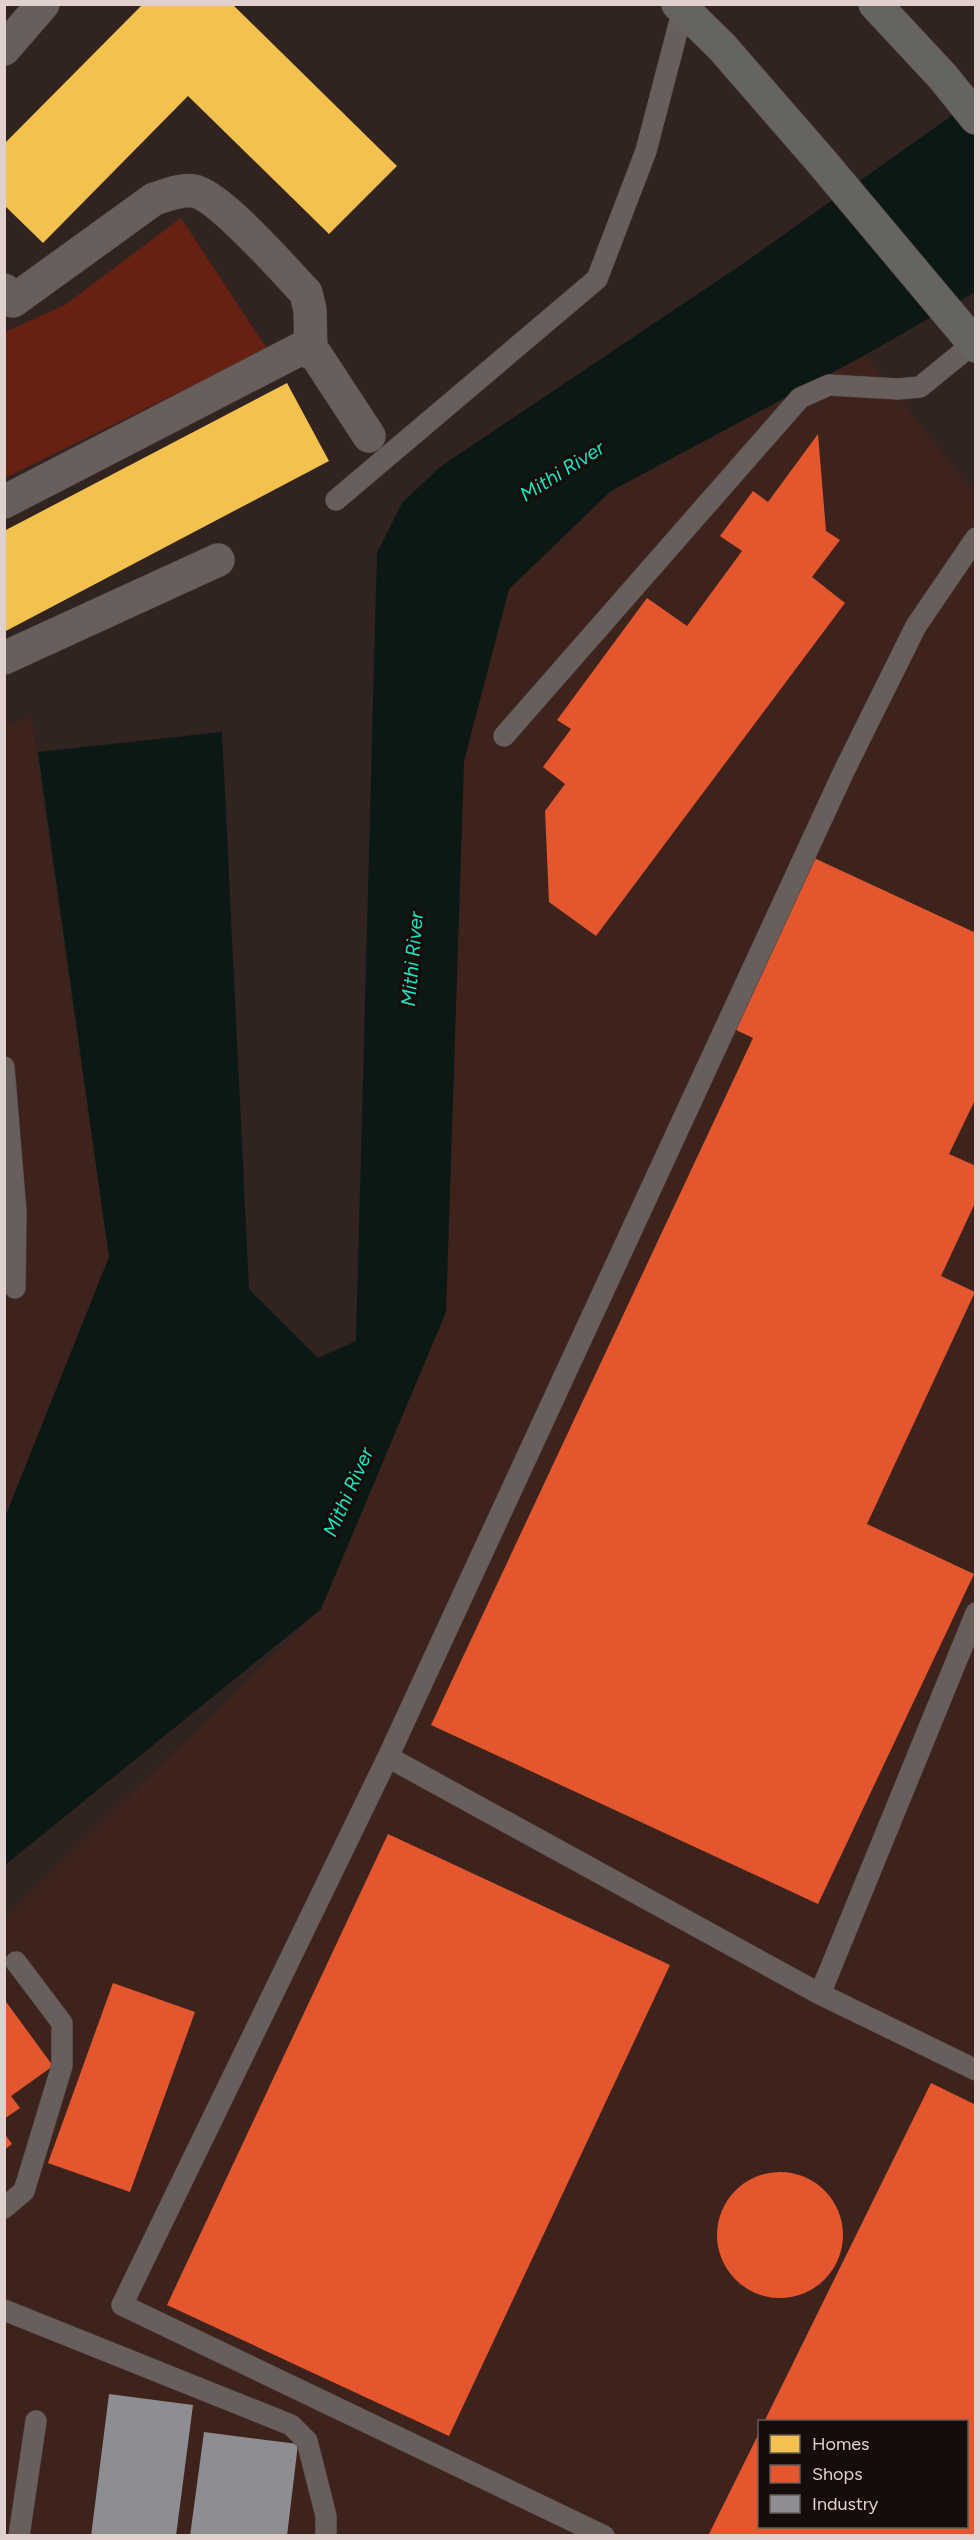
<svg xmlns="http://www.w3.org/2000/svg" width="980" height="2540" font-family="Figtree,sans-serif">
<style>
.built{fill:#3e231d;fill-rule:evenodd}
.green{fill:#672113}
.water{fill:#0b1814}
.homes{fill:#f2c14e}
.shops{fill:#e4572e}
.industry{fill:#8d8d92}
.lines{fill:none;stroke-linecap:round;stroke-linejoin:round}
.service-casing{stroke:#4b403e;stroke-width:22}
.minor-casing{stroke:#4b403e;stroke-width:34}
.primary-casing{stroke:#4b403e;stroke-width:34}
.service{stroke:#685e5c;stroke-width:21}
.minor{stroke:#685e5c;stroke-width:33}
.primary{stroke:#666461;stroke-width:33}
.labels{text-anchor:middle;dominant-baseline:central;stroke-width:6;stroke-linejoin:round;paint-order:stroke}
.water-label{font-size:20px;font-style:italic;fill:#19e5c1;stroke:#160c0a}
</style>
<rect width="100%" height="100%" fill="#302320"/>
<path class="built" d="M865,355L975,494V2535L5,2536V1917L321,1609L446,1312L464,761L509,589L611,491ZM760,2422H966V2526H760Z
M31,717L109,1257L5,1517L4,726Z"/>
<path class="green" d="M181,218L267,349L5,478V332L65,305Z"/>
<path class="water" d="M975,99V292L865,355L611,491L509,589L464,761L446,1312L321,1609L5,1865V1517L109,1257L38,752L222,732L249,1289L318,1358L356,1341L377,553L402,503L440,467L747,261Z"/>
<path class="homes" d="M143,4H232L397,166L329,234L188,96L43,243L4,205V144Z
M287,383L329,461L4,632V531Z"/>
<path class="shops" d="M818,434L826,531L840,540L812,577L845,603L596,936L549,902L545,811L565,784L543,767L571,729L557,720L647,598L687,626L742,551L720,536L753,491L768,502Z
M814,858L976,933V1098L949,1154L976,1166V1201L941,1276L975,1292L867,1524L974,1574L818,1904L431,1725L753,1038L734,1029Z
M388,1834L670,1965L449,2436L167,2305Z
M113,1983L195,2012L130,2192L48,2163Z
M4,1999L53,2066L11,2096L20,2108L4,2119Z
M931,2083L976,2105V2536H708L760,2431V2526H966V2422H764Z
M4,2133L12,2144L4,2150Z
M717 2235a63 63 0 1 1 126 0a63 63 0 1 1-126 0Z"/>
<path class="industry" d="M109,2394L193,2405L176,2536H91Z
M204,2432L298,2444L287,2536H190Z"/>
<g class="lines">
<defs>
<path id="service" d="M336,500L597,279L646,151L683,9
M504,736L800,398L829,385L898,389L920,387L974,343
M4,1067L16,1212L15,1288
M388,1757L820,1994L976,1613
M820,1994L976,2070
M4,2208L24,2191L62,2066V2023L16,1962
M4,2310L291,2425L307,2441L326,2516V2536
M19,2536L36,2421
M604,2536L122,2305L388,1757L844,771L916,626L976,538"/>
<path id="minor" d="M4,49L43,4
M4,290L13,301L154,199C167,195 180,189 194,191C220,196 285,271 306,293L310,310L311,353
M4,502L302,348L316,355L369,436
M4,658L218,560"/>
<path id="primary" d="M678,4L722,47L821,161L976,346
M875,4L943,77L976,118"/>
</defs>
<use href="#service" class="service-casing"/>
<use href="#minor" class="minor-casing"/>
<use href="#primary" class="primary-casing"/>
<use href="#service" class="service"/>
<use href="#minor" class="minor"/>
<use href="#primary" class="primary"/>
</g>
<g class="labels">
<g class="water-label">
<text transform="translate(562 471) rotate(-32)">Mithi River</text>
<text transform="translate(412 959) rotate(-85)">Mithi River</text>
<text transform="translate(348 1492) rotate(-66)">Mithi River</text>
</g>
</g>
<rect width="980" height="2540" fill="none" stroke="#e1d1ce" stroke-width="12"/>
<rect x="758" y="2420" width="210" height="108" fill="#160c0a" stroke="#675b58" stroke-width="1.5"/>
<rect x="770" y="2435" width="30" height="18" fill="#f2c14e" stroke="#675b58" stroke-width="1.5"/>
<text x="812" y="2450" font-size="18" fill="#e1d1ce">Homes</text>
<rect x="770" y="2465" width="30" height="18" fill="#e4572e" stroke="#675b58" stroke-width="1.5"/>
<text x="812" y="2480" font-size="18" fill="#e1d1ce">Shops</text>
<rect x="770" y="2495" width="30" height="18" fill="#8d8d92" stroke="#675b58" stroke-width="1.5"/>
<text x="812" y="2510" font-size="18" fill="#e1d1ce">Industry</text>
</svg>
